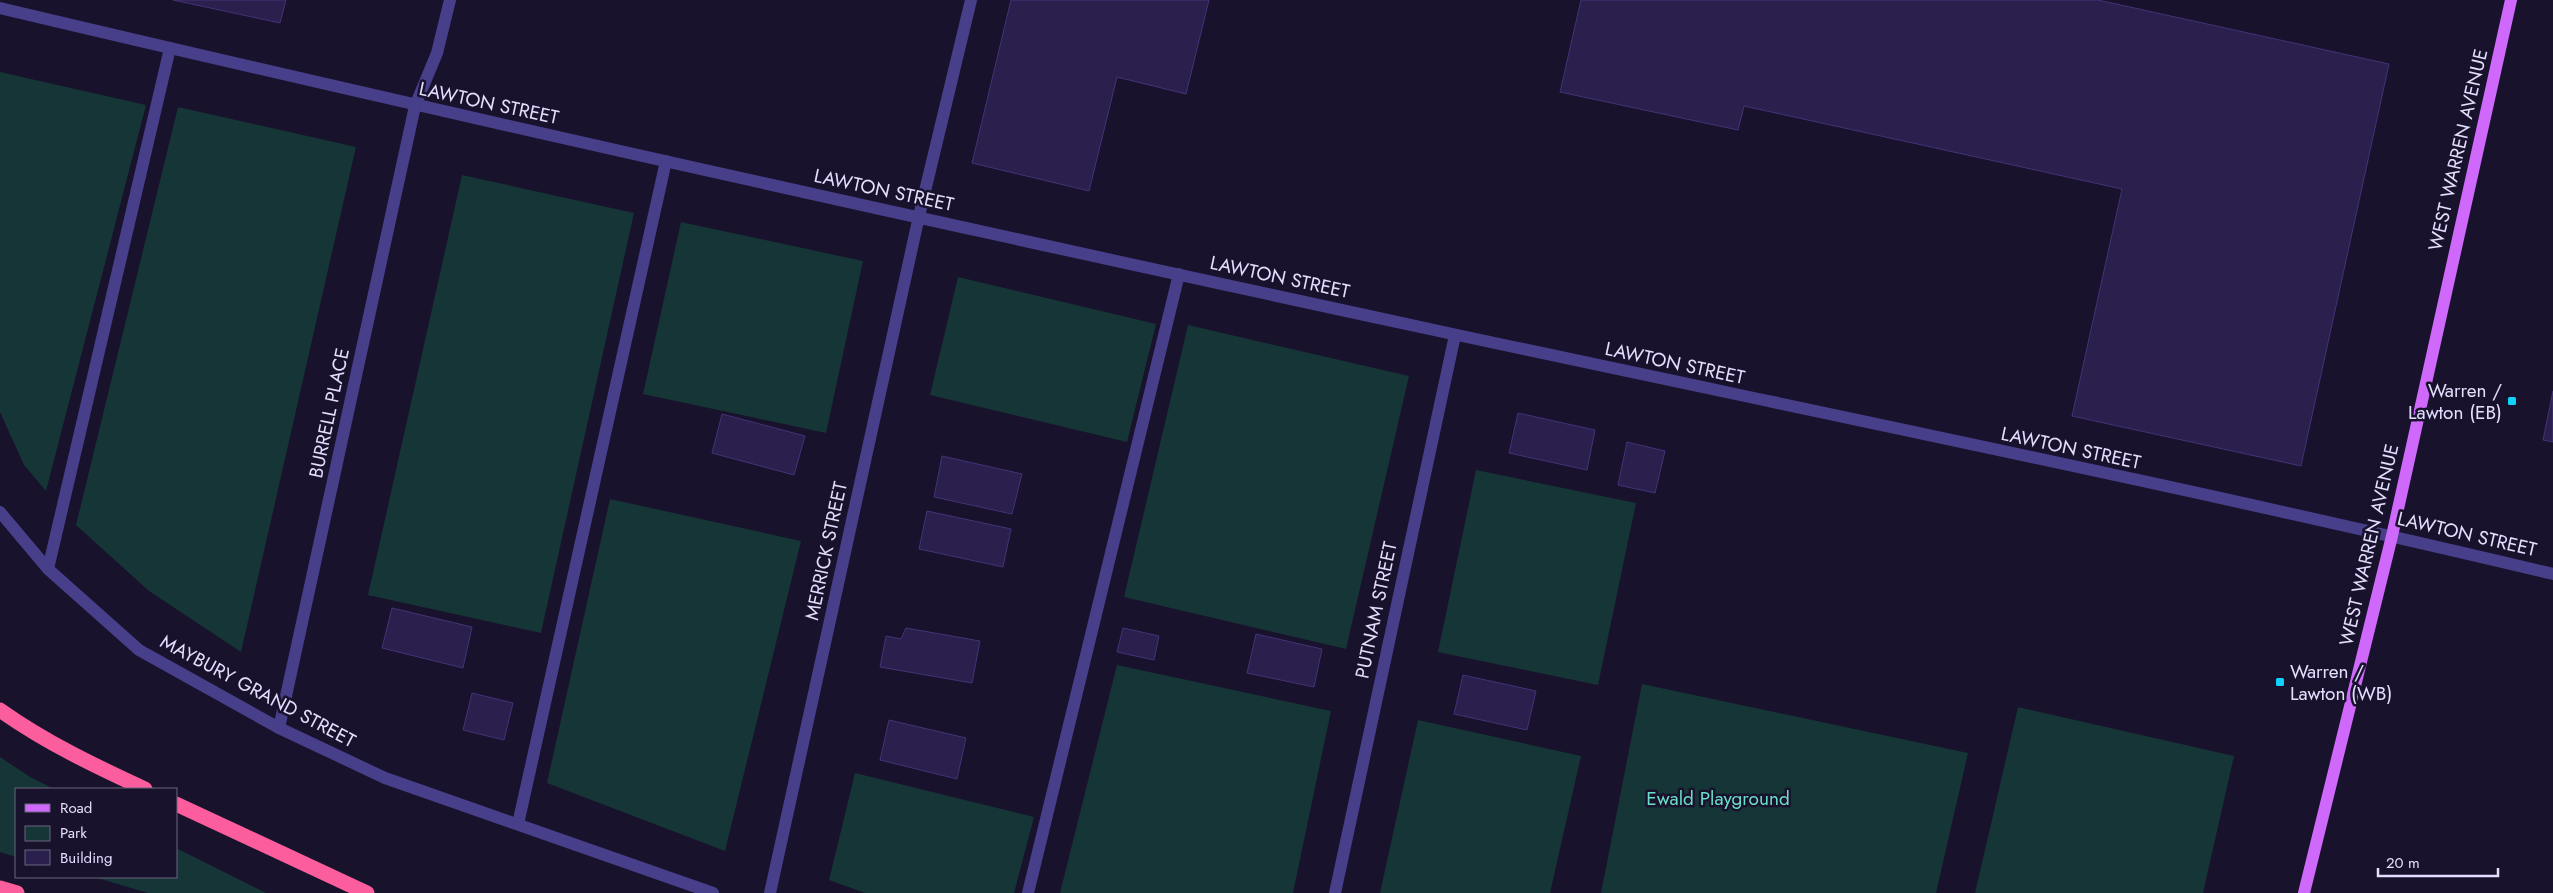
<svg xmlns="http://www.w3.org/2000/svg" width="2553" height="893" font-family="Jost,sans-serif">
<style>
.green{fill:#153536}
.building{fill:#2b1f4d;stroke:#453278}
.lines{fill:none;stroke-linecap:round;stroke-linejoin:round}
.service{stroke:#473f8a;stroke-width:12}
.minor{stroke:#473f8a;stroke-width:12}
.tertiary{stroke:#473f8a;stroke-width:12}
.primary{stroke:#cf69fb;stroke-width:12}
.motorway{stroke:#fb5d9d;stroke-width:15}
.poi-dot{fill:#10d1f9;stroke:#19122c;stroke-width:2}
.labels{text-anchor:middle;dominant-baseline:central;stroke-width:5;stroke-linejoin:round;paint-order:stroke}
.street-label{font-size:19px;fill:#e4defe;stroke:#19122c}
.poi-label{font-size:19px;fill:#e4defe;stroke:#19122c;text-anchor:end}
.park-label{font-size:19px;fill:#6adeca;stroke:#19122c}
</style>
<rect width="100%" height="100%" fill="#19122c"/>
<path class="green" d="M0,72L146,105L46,491L24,465L0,412Z
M178,107L356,147L241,652L149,591L76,525Z
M462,175L634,213L541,633L368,595Z
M681,222L863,261L826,433L643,394Z
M958,277L1156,324L1127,442L930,395Z
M1188,325L1409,376L1346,649L1124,597Z
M1476,470L1636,503L1598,685L1438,652Z
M610,499L801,541L725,851L547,783Z
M1117,665L1331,711L1293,893H1060Z
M1642,684L1968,753L1936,893H1601Z
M2018,707L2234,756L2203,893H1975Z
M1418,720L1581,756L1550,893H1380Z
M0,757L30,777L54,789H16V857L0,852Z
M855,773L1034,817L1014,893H865L829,880Z
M176,848L266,893H148L94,877H176Z"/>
<path class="building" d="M173,0H286L280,23Z
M1011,0H1209L1186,94L1117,77L1089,191L972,163Z
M1581,0H2098L2389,64L2301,466L2072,416L2122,189L1744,106L1738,130L1560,92Z
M2553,391V442L2543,440Z
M1518,413L1595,430L1587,470L1509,453Z
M722,414L805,436L794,475L712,453Z
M1627,442L1665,451L1655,493L1618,485Z
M942,456L1022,474L1012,514L934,497Z
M927,511L1011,529L1003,567L919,549Z
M392,608L472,627L463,668L382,648Z
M906,628L980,641L972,683L880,667L886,636L901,639Z
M1123,628L1159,636L1154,660L1117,652Z
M1256,634L1322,649L1314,687L1247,673Z
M1463,675L1536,691L1527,730L1454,714Z
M472,693L513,703L504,740L463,730Z
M889,720L966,738L957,779L880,760Z"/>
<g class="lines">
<path class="service" d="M415,106L437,53L450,0
M919,216L971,0
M48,569L170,48
M518,824L666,161
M1028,893L1179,274"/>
<path class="minor" d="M0,8C486,123 974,231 1462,336C1826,414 2191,488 2553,574
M279,728L415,106
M770,893L919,216
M1335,893L1455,335"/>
<path class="tertiary" d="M0,512L48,569L139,650L279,728L385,778L713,893"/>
<path class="primary" d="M2304,893L2392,536L2511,0"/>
<path class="motorway" d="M0,710C45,742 95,766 145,789
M176,804L367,893
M0,888L17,893"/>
</g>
<g class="poi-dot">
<rect x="2507" y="396" width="10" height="10" rx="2.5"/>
<rect x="2275" y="677" width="10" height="10" rx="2.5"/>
</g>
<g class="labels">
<g class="street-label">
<text transform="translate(489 103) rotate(12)">LAWTON STREET</text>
<text transform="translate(2458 150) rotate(-77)">WEST WARREN AVENUE</text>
<text transform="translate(884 190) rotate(12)">LAWTON STREET</text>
<text transform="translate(1280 277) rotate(12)">LAWTON STREET</text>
<text transform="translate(1675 363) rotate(12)">LAWTON STREET</text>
<text transform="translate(329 413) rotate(-78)">BURRELL PLACE</text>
<text transform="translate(2071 448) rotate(12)">LAWTON STREET</text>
<text transform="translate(2467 534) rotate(13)">LAWTON STREET</text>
<text transform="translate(2369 545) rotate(-77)">WEST WARREN AVENUE</text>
<text transform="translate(826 551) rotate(-78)">MERRICK STREET</text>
<text transform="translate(1376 610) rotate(-78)">PUTNAM STREET</text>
<text transform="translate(258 691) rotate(28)">MAYBURY GRAND STREET</text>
</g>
<g class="poi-label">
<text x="2502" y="390">Warren /<tspan x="2502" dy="22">Lawton (EB)</tspan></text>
<text x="2290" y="671" text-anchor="start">Warren /<tspan x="2290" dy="22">Lawton (WB)</tspan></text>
</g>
<g class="park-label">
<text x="1718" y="798">Ewald Playground</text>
</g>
</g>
<rect x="15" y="788" width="162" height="90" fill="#19122c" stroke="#6a6480"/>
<rect x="25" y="804" width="25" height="8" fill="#cf69fb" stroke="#6a6480"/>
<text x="60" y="813" font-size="15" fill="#e4defe">Road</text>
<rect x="25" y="826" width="25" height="15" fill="#153536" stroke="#6a6480"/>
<text x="60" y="838" font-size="15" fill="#e4defe">Park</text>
<rect x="25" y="850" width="25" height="15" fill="#2b1f4d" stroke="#6a6480"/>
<text x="60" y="863" font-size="15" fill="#e4defe">Building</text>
<path d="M2378 868v8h120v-8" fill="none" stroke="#e4defe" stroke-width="2.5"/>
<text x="2386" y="868" font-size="15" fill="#e4defe" stroke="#19122c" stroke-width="4" paint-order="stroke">20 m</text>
</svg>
